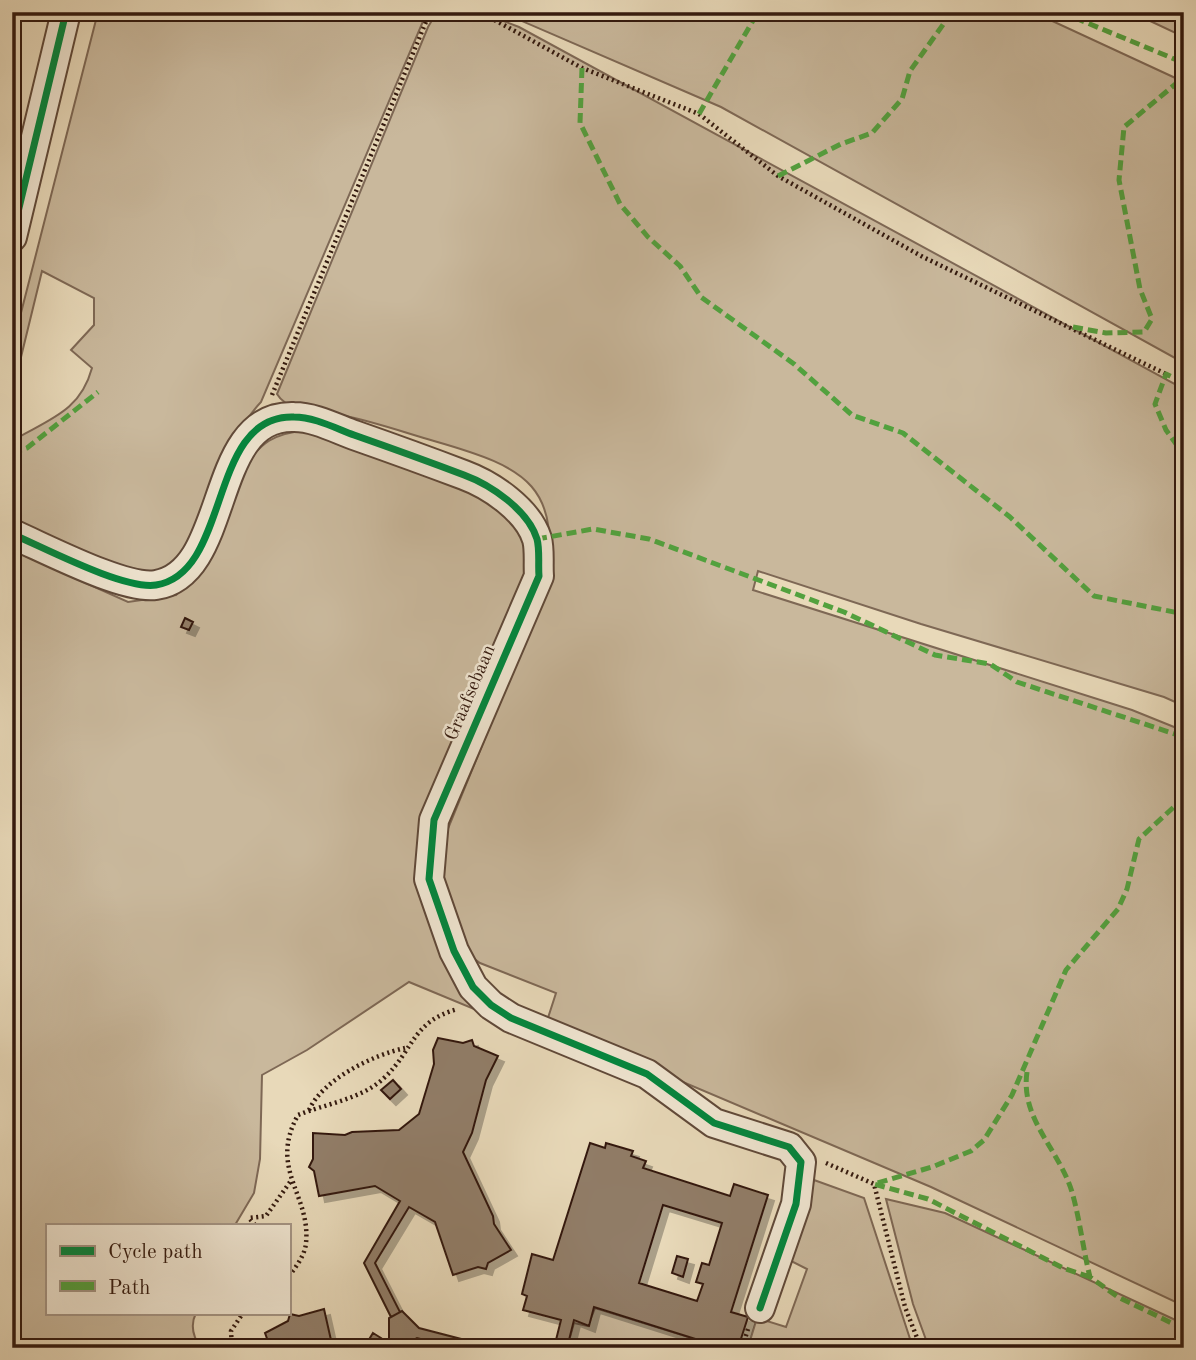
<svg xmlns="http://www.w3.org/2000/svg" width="1196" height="1360" font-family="'Old Standard TT',serif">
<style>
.green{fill:#c9b89c;stroke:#7e6855;stroke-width:2}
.building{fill:#917d67;stroke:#33190e;stroke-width:2;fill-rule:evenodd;filter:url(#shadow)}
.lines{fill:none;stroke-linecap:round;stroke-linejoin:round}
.street-casing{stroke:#604939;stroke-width:32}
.path{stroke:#33190e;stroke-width:4.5;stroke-dasharray:2 3.5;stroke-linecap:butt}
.street{stroke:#f0e6d2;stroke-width:28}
.quiet{stroke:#52a13e;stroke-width:5;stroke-dasharray:10 5;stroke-linecap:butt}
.cycleway-casing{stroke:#f0e6d2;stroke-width:11}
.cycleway{stroke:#00873e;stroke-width:7}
.labels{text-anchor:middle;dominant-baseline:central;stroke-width:5;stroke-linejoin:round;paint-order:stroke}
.street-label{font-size:19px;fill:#33190e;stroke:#f0e6d2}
</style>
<defs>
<filter id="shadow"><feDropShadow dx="6" dy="6" stdDeviation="0" flood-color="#0004"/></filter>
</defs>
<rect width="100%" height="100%" fill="#e8d9b9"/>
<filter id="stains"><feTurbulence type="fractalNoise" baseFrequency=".00286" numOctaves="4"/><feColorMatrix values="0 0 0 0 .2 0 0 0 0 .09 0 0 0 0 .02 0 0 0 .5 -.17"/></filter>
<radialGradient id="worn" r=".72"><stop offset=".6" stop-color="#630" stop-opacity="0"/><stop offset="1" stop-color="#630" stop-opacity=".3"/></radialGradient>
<path class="green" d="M98,12H427L261,402C214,451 214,545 151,577L12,526V441C49,419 80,412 92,368L71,350L94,325V298L42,271L12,394V348Z
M437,12H480L519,27L1184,389V706L1164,697L921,624L758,571L753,590L1132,710L1184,731V1306L931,1187L546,1024L556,993L480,963L465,952L444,884L443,853L447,831L545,592C563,485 528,468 434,441C403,432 372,421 341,415C321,412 288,413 277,394L428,27Z
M501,12H1033L1184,82V363L721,107Z
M1131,12H1184V37Z
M305,431L514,505L531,571L424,829L466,998L474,1009L409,982L307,1050L262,1075L260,1159L254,1193L235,1225H47V1313H196C190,1325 193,1337 201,1348H12V550L128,602L176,595L188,584L243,467C262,443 273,433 305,431Z
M814,1180L864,1198L913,1348H744L749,1344L757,1318L786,1327L807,1269L791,1261Z
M886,1199L945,1213L1184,1324V1348H929L913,1304Z
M595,1308L724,1348H567L574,1323L588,1326Z"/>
<path class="building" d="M185,618L193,622L189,630L181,627Z
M438,1038L463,1043L472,1040L474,1046L498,1056L486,1080L472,1133L463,1152L493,1216L494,1224L511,1250L488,1263L486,1269L478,1267L453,1275L435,1222L409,1207L375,1263L400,1312L391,1317L364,1263L400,1201L375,1186L319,1196L314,1171L309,1167L313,1159V1133L345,1135L352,1132L399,1130L419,1114L434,1064L433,1050Z
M393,1080L401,1089L390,1099L381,1090Z
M590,1143L605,1148L606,1143L633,1151L631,1156L646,1161L643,1168L730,1196L734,1184L768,1195L731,1312L748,1317L738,1348H724L594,1307L589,1326L574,1320L567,1348H554L561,1320L523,1310L527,1296L522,1294L532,1254L553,1260ZM663,1205L722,1223L709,1265L702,1263L696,1282L703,1284L697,1301L639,1283Z
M677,1256L688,1259L683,1277L672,1273Z
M324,1309L331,1340L336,1348H273L269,1344L265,1333L288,1321L290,1314L299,1316Z
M402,1311L419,1328L496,1348H456L417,1338L399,1348H385L389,1342V1318Z
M373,1333L381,1338L375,1348H367L365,1346Z"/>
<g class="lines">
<defs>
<path id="street" d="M12,237L66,12
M12,534C45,548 124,590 156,585C232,573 207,414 294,417C314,417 335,428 354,435C391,448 427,461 464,475C491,485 528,510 537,539C540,550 538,565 539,576L434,820L429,879L454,951L473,987L491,1005L511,1018L647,1074L714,1123L789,1147L801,1162L796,1204L760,1308"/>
</defs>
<use href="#street" class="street-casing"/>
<path class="path" d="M480,12L582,68L699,114L778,176L923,257L1166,374
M272,395L430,12
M309,1110C323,1079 373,1055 405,1048
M826,1163L874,1184L905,1307L921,1348
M255,1225L249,1218L266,1216L290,1182
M289,1276C296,1267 305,1255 306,1243C311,1195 268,1169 298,1115C325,1104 362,1099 384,1078C414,1050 412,1021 458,1009
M748,1329L743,1345L754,1348
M232,1348L231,1331L243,1313"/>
<use href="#street" class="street"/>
<path class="quiet" d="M1061,12L1184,63
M582,68L580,123L620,204L648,237L680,266L701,297L794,364L852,415L903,433L1010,517L1094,596L1184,614
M699,114L758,12
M778,176L841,144L872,133L902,99L910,71L952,12
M1073,327L1106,333L1144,332L1152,319L1140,289L1119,180L1124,127L1184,77
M1184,383L1166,374L1155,404L1166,430L1184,455
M12,453L27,448L98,392
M537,539L593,529L649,539L844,612L935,655L990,664L1017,682L1184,737
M1027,1072C1020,1119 1059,1149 1072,1192C1080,1220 1083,1249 1090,1277L1118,1297L1184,1329
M1090,1277L1063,1268L928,1199L874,1184L932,1167L971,1151L984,1140L1012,1095L1066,970L1118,909L1127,889L1139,839L1176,805L1184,788"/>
<defs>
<path id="cycleway" d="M12,237L66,12
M12,534C45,548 124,590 156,585C232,573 207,414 294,417C314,417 335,428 354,435C391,448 427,461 464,475C491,485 528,510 537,539C540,550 538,565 539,576L434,820L429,879L454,951L473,987L491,1005L511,1018L647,1074L714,1123L789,1147L801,1162L796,1204L760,1308"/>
</defs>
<use href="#cycleway" class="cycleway-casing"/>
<use href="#cycleway" class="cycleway"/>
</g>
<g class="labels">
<g class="street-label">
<text transform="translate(471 693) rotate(-67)">Graafsebaan</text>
</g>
</g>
<rect width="1196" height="1360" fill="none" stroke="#e8d9b9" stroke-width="42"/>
<rect x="14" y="14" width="1168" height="1332" fill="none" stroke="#33190e" stroke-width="3.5"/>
<rect x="21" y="21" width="1154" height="1318" fill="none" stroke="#33190e" stroke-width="2"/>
<rect x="46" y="1224" width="245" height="91" fill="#f0e6d2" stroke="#a49484" stroke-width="2"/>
<rect x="60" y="1246" width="35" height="10" fill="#00873e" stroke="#a49484" stroke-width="2"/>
<text x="108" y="1258" font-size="21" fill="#33190e">Cycle path</text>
<rect x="60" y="1281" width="35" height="10" fill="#52a13e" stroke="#a49484" stroke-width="2"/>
<text x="108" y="1294" font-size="21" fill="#33190e">Path</text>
<rect width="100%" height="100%" filter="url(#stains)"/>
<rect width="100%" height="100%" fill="url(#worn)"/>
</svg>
